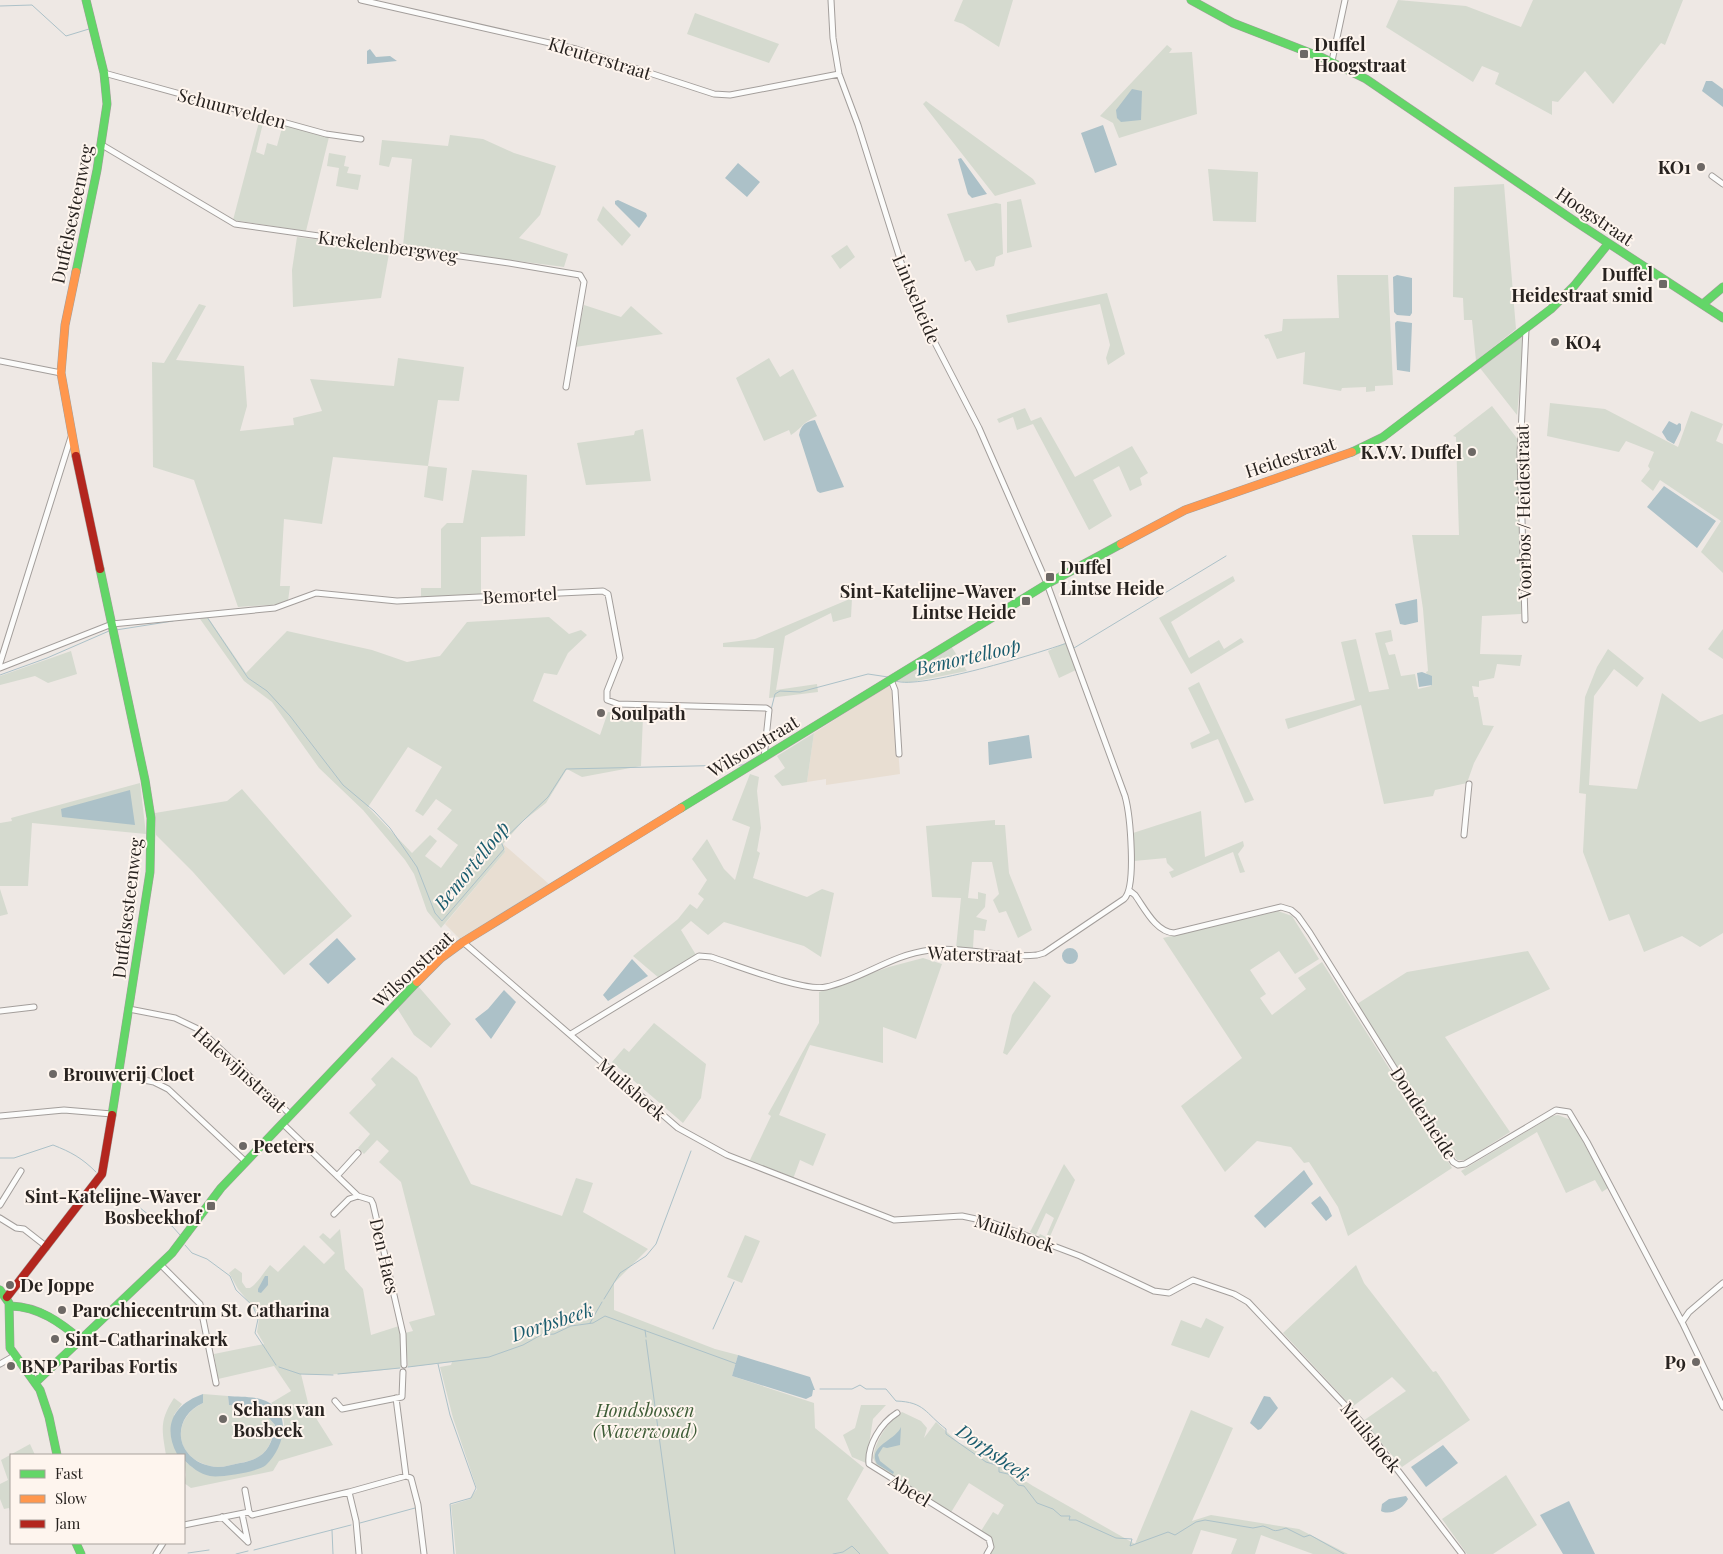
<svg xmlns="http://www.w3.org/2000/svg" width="1723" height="1554" font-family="'Playfair Display',serif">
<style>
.industrial{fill:#e8ded2}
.green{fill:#d5dacf;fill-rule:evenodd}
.water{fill:#acc1c8}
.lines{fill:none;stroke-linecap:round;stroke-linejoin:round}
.stream{stroke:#acc1c8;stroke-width:1}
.street-casing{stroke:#a39e9b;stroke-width:7}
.fast-casing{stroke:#a39e9b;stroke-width:9}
.slow-casing{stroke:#a39e9b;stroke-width:9}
.jam-casing{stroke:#a39e9b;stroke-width:9}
.street{stroke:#fcfcfb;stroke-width:5}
.fast{stroke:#63d668;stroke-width:8}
.slow{stroke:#ff974d;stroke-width:8}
.jam{stroke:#b3261e;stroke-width:8}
.poi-dot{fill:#6d6865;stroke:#fef5ee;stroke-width:2}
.labels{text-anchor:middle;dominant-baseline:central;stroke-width:4;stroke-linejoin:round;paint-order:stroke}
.poi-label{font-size:18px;font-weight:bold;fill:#282320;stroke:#fef5ee;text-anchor:start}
.street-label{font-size:18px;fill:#282320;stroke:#fef5ee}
.park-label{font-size:18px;font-style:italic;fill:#3c5b35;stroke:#fef5ee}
.water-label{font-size:19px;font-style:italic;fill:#1a5c6e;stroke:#fef5ee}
</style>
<rect width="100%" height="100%" fill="#eee8e4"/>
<path class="industrial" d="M889,685L894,699L900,774L826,785V779L807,782L814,733Z
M503,844L549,884L460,939L445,924L505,852Z"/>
<path class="green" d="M963,0H1013L999,47L963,24L954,21Z
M1398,0L1466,6L1521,27L1533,0H1683L1665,45L1661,43L1613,104L1585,71L1558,102L1552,101V115L1495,84L1499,73L1482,66L1473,82L1386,27Z
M695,13L779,44L769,63L687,34Z
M1167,45L1172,49L1169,53L1192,52L1197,114L1119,138L1113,123L1100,116Z
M926,101L1033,179L1036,184L995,196L923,104Z
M260,118L264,119L256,152L264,155L267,143L277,146L283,124L329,137L306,231L233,220Z
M450,135L483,139L514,153L556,166L540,215L519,238L568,254L564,267L403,246L412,159L392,157L389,167L379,165L382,140L448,146Z
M329,153L346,156L344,166L349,167L347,173L361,175L358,190L336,186L339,168L327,166Z
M1208,169L1258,172L1256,222L1213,221Z
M1504,184L1516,329L1476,361L1472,320H1464L1463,298L1453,297L1454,187Z
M1021,199L1032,247L1007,253V202Z
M996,203L1001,204L1003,254L996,257L994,266L976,271L970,260L965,262L947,214Z
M603,206L631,235L622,246L597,220Z
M297,237L390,248L381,298L293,307L292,270Z
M847,245L855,257L840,269L831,256Z
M1337,275H1388L1393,385L1375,386V391L1366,392V387L1342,388L1341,391L1303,384L1305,352L1277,359L1268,338L1266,339L1264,335L1282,331L1283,319L1339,318Z
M1107,293L1125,354L1108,365L1106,358L1110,345L1100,304L1008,323L1006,315Z
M199,304L206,306L176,360L244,366L247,406L240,431L294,425L293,418L322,411L310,379L394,386L398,358L464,367L459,401L438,400L428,466L447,468L443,501L424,497L428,466L333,457L322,524L284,519L280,586H290L288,601L284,604L238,607L194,480L153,467L152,362L164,363Z
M584,305L621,317L631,306L663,334L575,347Z
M1520,336L1524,339L1517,415L1480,368Z
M769,358L780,377L793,369L817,416C802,423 802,428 791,435L789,430L764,441L736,378Z
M1550,403L1605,409L1678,447L1691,411L1723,424L1716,441L1723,444V573L1701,552L1721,521L1660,480L1653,491L1641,481L1650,469L1648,466L1654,452L1626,441L1619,452L1547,436Z
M1492,406L1519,441L1521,614L1482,616L1480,654L1522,655L1520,666L1497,664L1494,678L1479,681V687L1472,686L1474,697H1478L1483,725L1494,726L1474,763L1467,783L1435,790L1433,796L1384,804L1361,705L1288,729L1285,719L1355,700L1341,642L1356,639L1369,692L1389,689L1375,633L1391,630L1393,641L1385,643L1389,655L1395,654L1401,676L1415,674L1418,689L1431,686L1426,672L1428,671L1423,609L1412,535H1459L1456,437L1453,436Z
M1025,408L1031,421L1041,417L1075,477L1132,446L1148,473L1140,478L1142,485L1130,491L1119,466L1093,480L1112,516L1089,530L1033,424L1017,430L1013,417L999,423L997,419Z
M643,429L651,481L586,485L577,443L634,435L635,431Z
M472,470L527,475L525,536L481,537V595L421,598V588H441V529L447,523H463Z
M1233,576L1235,581L1171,622L1189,658L1219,640L1224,649L1241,638L1244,642L1191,674L1159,618Z
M852,598L851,617L833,622L831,613L785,636L776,690L817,684L818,692L769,698L774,648L723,647V643L755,639Z
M207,616L246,673L287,631L372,650L407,662L440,656L467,622L549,617L569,634L581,630L587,635L568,653L557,675L544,673L533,701L600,735L608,712L643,716L641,766L582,777L567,769L546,803L523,821L503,844L505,852L441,928L427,911L414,874L405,860L363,810L319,768L272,702L244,681L200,619ZM408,747L442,767L415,811L423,816L436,799L452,810L437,829L458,845L441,868L425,856L437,841L430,835L412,853L368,807Z
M1723,629V659L1708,649Z
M1067,642L1076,670L1059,678L1048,651Z
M951,646L967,671L907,683L895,680Z
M1608,649L1644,678L1637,687L1614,669L1594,696L1589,785L1637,789L1662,693L1700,722L1723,714V933L1700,947L1682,936L1644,952L1629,914L1609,921L1583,852L1586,794L1579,793L1585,697L1597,667Z
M71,651L77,674L48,683L35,676L0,685V676Z
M1199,682L1254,800L1245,803L1218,739L1192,749L1190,743L1210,733L1188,688Z
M814,733L807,782L782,786L774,776L785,768L777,756Z
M750,774L759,777L757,791L761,828L757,851L760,853L753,878L807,897L822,889L834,893L821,957L804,946L724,922L708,935L691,921L681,930L696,955L659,978L633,956L678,919L690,904L697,909L704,899L698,894L707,880L692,859L707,839L724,869L735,880L750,827L732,820Z
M140,783L146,834L32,823L28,886H0V823L12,821L11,818Z
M242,789L352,916L284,975L193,872L156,835L155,813L227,801Z
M1201,811L1205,857L1243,841L1244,846L1238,854L1245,872L1240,873L1233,852L1172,878L1169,872L1174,870L1167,863L1166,858L1134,861L1133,833Z
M995,820V825H1005L1009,873L1032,930L1018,938L1006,911L999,913L993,900L999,894L992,862H972L968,898L978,899V892L986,894L985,907L976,917L987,920L985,931L974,930L973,948H956L961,898L932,897L926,826Z
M0,889L8,914L0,916Z
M1278,911L1292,916L1319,959L1295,974L1279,951L1250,970L1266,994L1260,998L1272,1015L1306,989L1298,978L1322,962L1452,1168L1348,1236L1338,1207L1309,1162L1304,1163L1291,1147L1257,1141L1225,1172L1181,1106L1242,1058L1163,938Z
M1528,951L1550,989L1445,1037L1510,1132L1466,1160H1457L1357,1004L1407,972Z
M923,958L942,964L916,1039L883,1027V1063L810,1045L779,1115L826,1134L813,1166L800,1160L793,1179L749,1162L771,1116L768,1114L819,1023V992L889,967Z
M1034,981L1051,996L1007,1055L1003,1053L1012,1015Z
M418,986L451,1024L431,1048L414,1035L397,1008Z
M654,1023L706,1064L701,1098L683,1123L612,1062L624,1048L629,1052Z
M392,1057L417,1077L471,1184L562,1216L576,1178L593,1183L583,1212L648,1249L614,1283V1310L715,1349L738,1355L732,1376L814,1403L815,1428L864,1468L847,1499L889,1554H456L451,1505L470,1499L477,1489L453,1418L440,1367L451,1365L452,1362L408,1367L405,1333L413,1331L409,1322L435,1315L401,1182L379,1162L389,1151L377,1140L364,1154L358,1148L370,1134L349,1113L376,1085L371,1079Z
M1558,1115L1571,1120L1608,1188L1602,1192L1595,1180L1566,1193L1537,1132L1465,1176L1461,1171L1552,1116Z
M1064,1164L1075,1180L1048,1241L1038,1237L1040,1234L1046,1237L1054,1218L1046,1213L1036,1235L1030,1232Z
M340,1229L345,1269L363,1289L371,1335L399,1326C402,1339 406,1356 400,1368C367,1372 334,1376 301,1374L309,1407L333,1445L279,1461L273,1471L191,1488L184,1483L186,1475L184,1460C231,1508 317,1433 271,1403L291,1391L274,1366L218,1379L214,1354L264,1344L271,1356L257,1332L259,1319L257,1312L238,1289L229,1273L235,1268L242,1273V1282L246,1288H250C258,1283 263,1273 270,1265L278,1272L304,1245L324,1264L335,1253L319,1237L323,1233L330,1239Z
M745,1235L760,1241L742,1283L727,1277Z
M1356,1265L1364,1283L1433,1372L1436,1371L1470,1420L1402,1467L1363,1421L1406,1391L1392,1377L1352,1407L1283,1333Z
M1206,1318L1224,1327L1209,1358L1171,1345L1181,1320L1201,1328Z
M203,1394L228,1396L229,1405L261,1409L275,1425C271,1449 264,1459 240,1463C230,1465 220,1469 210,1466C175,1458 170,1419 203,1403Z
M174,1398L182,1404L174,1415L179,1455H166C162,1430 159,1421 174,1398Z
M861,1405H886L873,1419L866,1463L852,1457L843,1435L855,1428Z
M1191,1410L1233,1428L1192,1521L1211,1515L1299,1529L1348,1554H1313L1261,1535L1255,1554H1231L1237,1539L1201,1530L1192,1554H990L993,1543L990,1537L981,1531L993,1512L998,1515L1004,1505L969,1483L950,1514L877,1466L873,1458C876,1439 887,1423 902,1412L921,1421L927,1428L924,1438L936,1422L959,1443L986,1456L1033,1486L1135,1544Z
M30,1444L35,1455H11V1514L9,1508L4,1509L0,1499V1484L8,1480L1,1460Z
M1506,1475L1537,1525L1493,1554H1467L1442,1519Z"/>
<path class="water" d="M370,49L376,57L390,56L397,61L367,64V51Z
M1706,81H1712L1723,89V107L1702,91Z
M1132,89L1142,91L1141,120L1121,122L1117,118L1116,110Z
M1103,125L1117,165L1095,173L1081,133Z
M961,158L987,194L972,198L968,194L958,159Z
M738,163L760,182L747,197L725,178Z
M618,200L646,213L647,216L639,228L615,204V201Z
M1397,275L1412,278V313L1410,316L1397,315L1394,312L1393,277Z
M1397,321L1412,323L1410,372L1397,370L1395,323Z
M815,420L844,487L820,493L817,491L799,435C801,425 805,422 815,420Z
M1669,421L1677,425L1679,423L1681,424V430L1674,444L1667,440L1662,432Z
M1664,486L1716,521L1697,548L1647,507Z
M1417,599L1418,622L1405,625L1400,624L1395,604Z
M1422,672L1432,676V685L1419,687L1417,673Z
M1029,735L1032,758L989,765L988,742Z
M130,790L135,825L62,817L61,809Z
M337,938L356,959L328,984L309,964Z
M1062 956a8 8 0 1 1 16 0a8 8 0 1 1-16 0Z
M632,959L648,976L608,1001L603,995Z
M504,990L516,1002L491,1039L475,1019L488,1009Z
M1304,1170L1313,1184L1265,1228L1254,1216Z
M1320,1196L1328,1207L1332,1216L1326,1221L1311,1203Z
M265,1276H268V1285L261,1293L258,1292V1289Z
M738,1355L810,1377L815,1390H813L812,1396L806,1399L732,1376Z
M203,1394V1403C170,1418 175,1458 210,1466C220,1469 230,1465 240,1463C264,1459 272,1448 275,1425L261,1409L229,1405L228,1396C239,1397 255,1396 266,1401C293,1413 284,1448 266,1465C258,1472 220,1478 210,1476C200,1474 191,1467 184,1460V1455L177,1454C162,1426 174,1404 203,1394Z
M1264,1396L1270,1397L1278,1408L1261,1429L1258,1430L1250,1423Z
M901,1427L900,1445L887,1448L883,1447L878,1455L880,1461L894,1472L893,1474L877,1464C867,1446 895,1441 901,1427Z
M1443,1445L1458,1463L1426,1487L1411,1467Z
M1406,1496L1408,1499C1404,1508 1390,1516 1381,1511L1382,1504L1389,1499Z
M1569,1501L1595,1554H1563L1540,1515Z"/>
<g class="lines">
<path class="stream" d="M0,6L32,5L66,36L89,29
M207,617L248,678L267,691L290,716L343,785L374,811L390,828L417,867L435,913L442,921L504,849L501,842L548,797L566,769L736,765H743L763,753
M116,630L173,621
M1071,641L1074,648L1226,556
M0,675L47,658L109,631
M896,681C919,690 1039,653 1067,643
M771,710L775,694L780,691L800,692L868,674L888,677
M0,1158H14L53,1145C71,1152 82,1158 96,1172
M139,1207L155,1220L172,1226L180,1235
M185,1245L192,1253L207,1259L230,1276L236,1290L253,1306L258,1319L255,1333L276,1365
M604,1299L620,1273L646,1256L656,1244L691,1151
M590,1323L602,1302
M713,1329L734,1282
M645,1330L646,1337
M646,1340L675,1554
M438,1364L450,1415L476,1488L471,1498L450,1504L454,1554
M279,1367L300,1374L333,1375
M408,1367L489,1357L523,1345L541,1335L554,1334L571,1326L593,1323L605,1316L737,1364
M338,1374L400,1368
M820,1389H852L860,1385L866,1389H886L896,1401C925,1402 925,1413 946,1429V1434L986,1462L999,1466V1472L1008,1474L1018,1485L1024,1486L1037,1503L1053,1509L1061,1516H1070L1069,1520H1076L1116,1538L1132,1539L1130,1546L1168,1532L1175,1535L1196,1522L1205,1520L1253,1528L1263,1526C1276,1530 1271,1533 1286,1528L1304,1537L1310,1535L1344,1554
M360,1523L415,1508
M332,1530L333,1554
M254,1550L351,1525
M188,1553L209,1550
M236,1554L248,1551
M833,1554L843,1552L852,1546L860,1554"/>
<defs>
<path id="street" d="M361,0L576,49L714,94L730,95L839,74
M1332,61L1345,0
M104,73L326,134L361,139
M102,145L235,224L509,263L580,275L584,282L566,387
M1712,176L1723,184
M0,361L61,373
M1525,620L1520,454L1526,329
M0,663L71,437
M0,668L112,624L275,608L316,593L397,601L603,591L608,594L620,658L607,691V700L618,704L766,708L769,710L764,758
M891,680L895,690L899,754
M1464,835L1469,784
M1130,891L1135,895C1145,909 1156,932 1174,933L1281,907L1291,910L1298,916L1310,933L1453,1162L1458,1165L1465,1164L1556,1110L1569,1112L1587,1142L1682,1322L1723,1407
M463,942L678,1128L727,1155L894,1220L962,1216L990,1222L1080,1256L1154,1291L1169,1293L1193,1280L1234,1294L1248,1302L1360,1421L1462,1554
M129,1009L175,1018L200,1030L291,1115
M0,1011L34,1007
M571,1034L699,956L711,957C736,965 804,992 826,987C863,979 890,955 930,950C966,946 1002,959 1037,955L1044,953L1124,899C1137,887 1130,814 1125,796L1046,581L979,428L933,339L906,278L858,125L839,74L833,38L831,0
M118,1075L154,1082L168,1089L246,1162
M0,1116L64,1110L112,1114
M283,1124L358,1196L371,1200L373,1204L403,1334L404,1365
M337,1176L358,1153
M0,1205L21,1171
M334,1214L349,1199L358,1196
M0,1218L16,1228L24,1229L47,1247
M160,1264L200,1304L216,1383
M1682,1322L1689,1312L1723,1283
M0,1364L14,1356
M335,1401L342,1409L402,1397L403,1372
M897,1413C881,1423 867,1445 869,1464L989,1539L991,1547L987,1554
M406,1476L411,1478L418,1505L424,1554
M245,1490L249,1512
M242,1514L248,1542
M222,1517L248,1542
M184,1525L249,1512L252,1515L349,1492
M156,1554L163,1543
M359,1554L356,1521L349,1492L406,1476L396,1398"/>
<path id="fast" d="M1191,0L1233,23L1323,58L1366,79L1573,220L1723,318
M76,272L97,170L107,104L104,73L86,0
M1703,304L1723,287
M1352,452L1383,437L1551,309L1574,286L1608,244
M100,569L145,780L151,818L150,872L112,1115
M681,808L1047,584L1121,544
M0,1290L9,1303L10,1348L40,1390L49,1417L57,1455
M11,1306C39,1307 60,1322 81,1340
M36,1382L172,1253L221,1188L417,982
M76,1543L81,1554"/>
<path id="slow" d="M76,272L65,325L61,373L76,456
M1121,544L1185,510L1352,452
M417,982L441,958L463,942L681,808"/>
<path id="jam" d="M76,456L100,569
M7,1297L102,1174L112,1115"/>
</defs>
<use href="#street" class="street-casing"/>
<use href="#fast" class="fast-casing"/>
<use href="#slow" class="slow-casing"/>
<use href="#jam" class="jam-casing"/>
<use href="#street" class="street"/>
<use href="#fast" class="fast"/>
<use href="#slow" class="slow"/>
<use href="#jam" class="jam"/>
</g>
<g class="poi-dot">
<rect x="1299" y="49" width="10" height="10" rx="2.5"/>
<circle cx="1701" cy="167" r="5"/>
<rect x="1658" y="279" width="10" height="10" rx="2.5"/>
<circle cx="1555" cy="342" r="5"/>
<circle cx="1472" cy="452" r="5"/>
<rect x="1045" y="572" width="10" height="10" rx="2.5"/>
<rect x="1021" y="596" width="10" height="10" rx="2.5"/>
<circle cx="601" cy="713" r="5"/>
<circle cx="53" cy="1074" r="5"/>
<circle cx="243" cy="1146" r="5"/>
<rect x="206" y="1201" width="10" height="10" rx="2.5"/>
<circle cx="10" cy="1285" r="5"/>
<circle cx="62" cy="1310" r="5"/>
<circle cx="55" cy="1339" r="5"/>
<circle cx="1696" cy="1362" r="5"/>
<circle cx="11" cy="1366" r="5"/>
<circle cx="223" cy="1419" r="5"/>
</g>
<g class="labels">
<g class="poi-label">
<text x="1314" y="44">Duffel<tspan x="1314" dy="21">Hoogstraat</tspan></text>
<text x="1691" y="167" text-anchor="end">KO1</text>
<text x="1653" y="274" text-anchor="end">Duffel<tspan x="1653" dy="21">Heidestraat smid</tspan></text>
<text x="1565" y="342">KO4</text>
<text x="1462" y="452" text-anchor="end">K.V.V. Duffel</text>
<text x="1060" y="567">Duffel<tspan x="1060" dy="21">Lintse Heide</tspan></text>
<text x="1016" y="591" text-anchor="end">Sint-Katelijne-Waver<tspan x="1016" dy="21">Lintse Heide</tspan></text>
<text x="611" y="713">Soulpath</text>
<text x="63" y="1074">Brouwerij Cloet</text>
<text x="253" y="1146">Peeters</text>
<text x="201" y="1196" text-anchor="end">Sint-Katelijne-Waver<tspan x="201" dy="21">Bosbeekhof</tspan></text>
<text x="20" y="1285">De Joppe</text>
<text x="72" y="1310">Parochiecentrum St. Catharina</text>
<text x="65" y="1339">Sint-Catharinakerk</text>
<text x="1686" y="1362" text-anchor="end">P9</text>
<text x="21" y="1366">BNP Paribas Fortis</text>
<text x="233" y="1409">Schans van<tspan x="233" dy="21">Bosbeek</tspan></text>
</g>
<g class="street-label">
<text transform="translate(600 58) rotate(17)">Kleuterstraat</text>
<text transform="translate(232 108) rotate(15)">Schuurvelden</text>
<text transform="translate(72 214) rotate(-78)">Duffelsesteenweg</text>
<text transform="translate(1595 216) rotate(34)">Hoogstraat</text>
<text transform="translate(388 246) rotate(8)">Krekelenbergweg</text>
<text transform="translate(917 299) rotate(67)">Lintseheide</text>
<text transform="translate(1290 457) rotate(-18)">Heidestraat</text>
<text transform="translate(1523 512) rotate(-91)">Voorbos / Heidestraat</text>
<text transform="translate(520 595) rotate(-3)">Bemortel</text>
<text transform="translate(753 746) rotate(-31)">Wilsonstraat</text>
<text transform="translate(127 908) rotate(-83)">Duffelsesteenweg</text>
<text transform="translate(975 954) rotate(2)">Waterstraat</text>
<text transform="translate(413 969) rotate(-43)">Wilsonstraat</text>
<text transform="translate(240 1069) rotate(42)">Halewijnstraat</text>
<text transform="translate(632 1089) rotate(41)">Muilshoek</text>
<text transform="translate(1424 1113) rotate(57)">Donderheide</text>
<text transform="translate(1015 1233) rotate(19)">Muilshoek</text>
<text transform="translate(385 1256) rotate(77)">Den Haes</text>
<text transform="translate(1371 1437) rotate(51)">Muilshoek</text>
<text transform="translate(910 1490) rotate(31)">Abeel</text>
</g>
<g class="park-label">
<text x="645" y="1410">Hondsbossen<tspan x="645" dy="21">(Waverwoud)</tspan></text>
</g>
<g class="water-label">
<text transform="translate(968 656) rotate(-13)">Bemortelloop</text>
<text transform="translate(471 865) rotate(-51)">Bemortelloop</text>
<text transform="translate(552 1321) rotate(-18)">Dorpsbeek</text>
<text transform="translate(994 1452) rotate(35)">Dorpsbeek</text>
</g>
</g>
<rect x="10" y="1454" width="175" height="90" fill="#fef5ee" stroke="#a8a19c"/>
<rect x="20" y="1470" width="25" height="8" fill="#63d668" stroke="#a8a19c"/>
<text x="55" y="1479" font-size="15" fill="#282320">Fast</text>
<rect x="20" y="1495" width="25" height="8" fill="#ff974d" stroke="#a8a19c"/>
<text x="55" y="1504" font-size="15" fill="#282320">Slow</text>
<rect x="20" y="1520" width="25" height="8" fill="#b3261e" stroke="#a8a19c"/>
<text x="55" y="1529" font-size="15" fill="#282320">Jam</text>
</svg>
